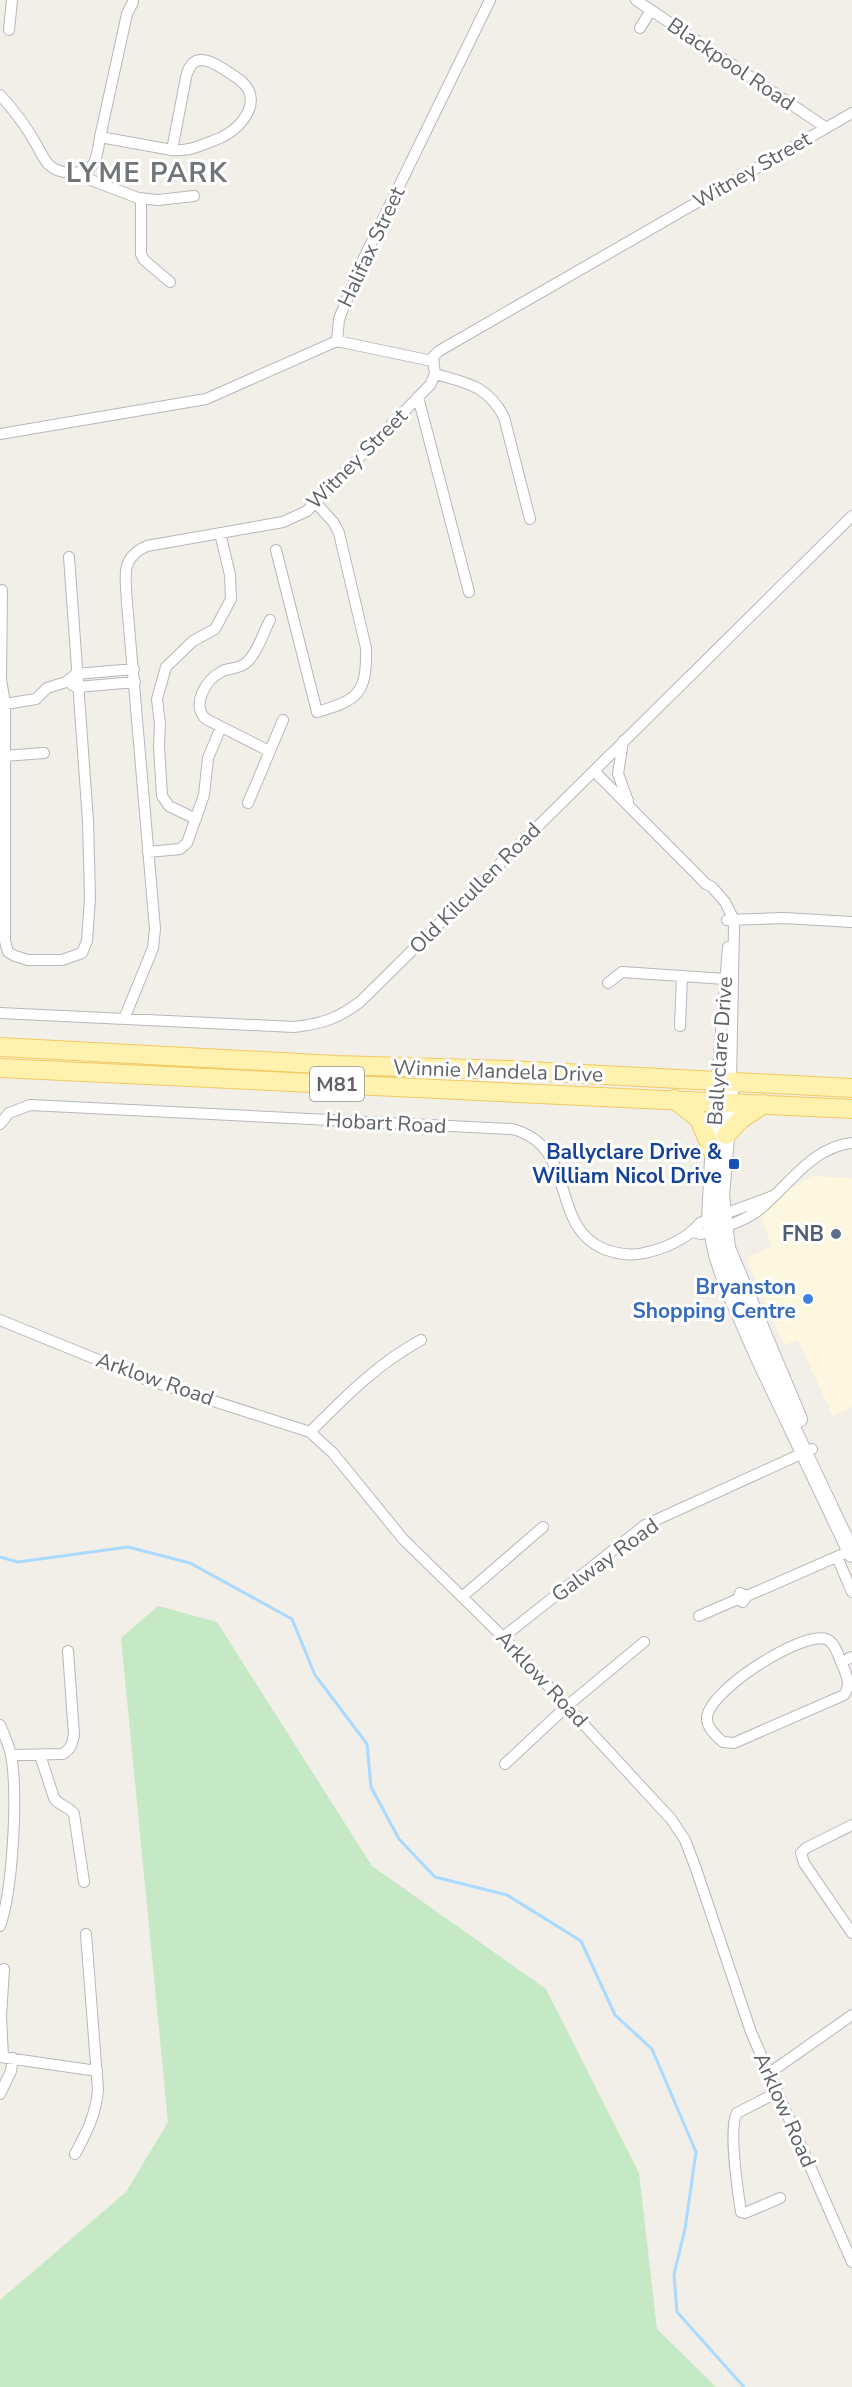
<svg xmlns="http://www.w3.org/2000/svg" width="852" height="2387" font-family="'Nunito Sans',sans-serif">
<style>
.commercial{fill:#fef7e0}
.green{fill:#c5e8c5}
.lines{fill:none;stroke-linecap:round;stroke-linejoin:round}
.stream{stroke:#aadaff;stroke-width:3}
.street-casing{stroke:#b5b8bc;stroke-width:12}
.secondary-casing{stroke:#b6babf;stroke-width:18}
.primary-casing{stroke:#f2c960;stroke-width:20}
.street{stroke:#fff;stroke-width:10}
.secondary{stroke:#fff;stroke-width:16}
.primary{stroke:#fff2af;stroke-width:18}
.transit-dot{fill:#1a4fb4;stroke:#fff;stroke-width:2}
.service-dot{fill:#5c6f8a;stroke:#fff;stroke-width:2}
.shop-dot{fill:#3f7fe0;stroke:#fff;stroke-width:2}
.labels{text-anchor:middle;dominant-baseline:central;stroke-width:6;stroke-linejoin:round;paint-order:stroke}
.shield{fill:#fff;stroke:#8f9295;stroke-width:1.5}
.shield-label{font-size:20px;font-weight:bold;fill:#5f6368}
.street-label{font-size:21px;fill:#5f6368;stroke:#fff}
.transit-label{font-size:21px;font-weight:bold;fill:#164399;stroke:#fff;text-anchor:end}
.service-label{font-size:21px;font-weight:bold;fill:#4e5e75;stroke:#fff;text-anchor:end}
.shop-label{font-size:21px;font-weight:bold;fill:#366cbe;stroke:#fff;text-anchor:end}
.district-label{font-size:27px;font-weight:bold;letter-spacing:1.5px;fill:#70757a;stroke:#fff}
</style>
<rect width="100%" height="100%" fill="#f1efe8"/>
<path class="commercial" d="M812,1176L852,1178V1407L833,1416L798,1340L784,1345L746,1258L772,1246L757,1208Z"/>
<path class="green" d="M158,1606L217,1622L372,1866L546,1989L639,2173L657,2329L716,2387H0V2300L126,2192L168,2122L121,1638Z"/>
<g class="lines">
<path class="stream" d="M0,1557L18,1562L128,1547L190,1563L292,1619L315,1675L367,1744L371,1787L399,1839L435,1877L507,1895L581,1941L615,2015L652,2049L696,2152L685,2229L674,2274L677,2312L744,2387"/>
<defs>
<path id="street" d="M636,0L825,127
M640,28L651,10
M9,30L12,0
M0,95C14,110 26,126 36,144C40,151 43,158 48,164C59,175 85,177 94,163C98,155 99,144 100,136V137L172,150C190,152 204,144 220,138C236,131 257,111 249,91C244,81 234,76 225,70C210,60 192,51 186,77L172,150
M100,137L127,14L133,2
M73,173L138,198L158,200L194,196
M141,199V254L144,260L170,282
M337,341L432,361
M435,374C467,383 487,385 504,417L530,519
M418,397L469,592
M0,434L206,399L337,341L339,319L362,262L490,0
M276,550L317,712C358,700 367,694 366,648L339,533L334,523L315,502
M2,590L1,679L5,704V941L8,952L15,956L28,960H62L82,953L87,941L90,898L88,821L69,557
M72,685L77,687L135,682
M5,704L36,699L47,688L66,682L76,674L134,669
M623,741L618,774L628,801
M269,751L206,719C191,706 205,680 221,672C229,667 239,670 247,662C258,652 263,633 270,620
M4,756L44,753
M594,771L706,884L712,887L725,902L732,916L734,927L731,1081
M248,803L283,720
M196,819L169,806L162,796L159,746L160,724L157,699L166,667L193,641L215,629L231,599L230,575L220,533
M148,852L180,849L187,843L204,795L208,758L221,727
M727,920L784,918L852,922
M608,983L622,972L726,979
M0,1013L294,1027C321,1024 340,1018 361,1001L852,516
M124,1019L153,948L155,929L127,603C126,578 119,558 147,546L283,522L307,511L430,385L435,374L433,357L439,351L852,113
M680,1026L682,976
M717,1081L728,947
M0,1124L9,1113L30,1105L512,1129C579,1146 548,1226 604,1249C617,1254 631,1256 644,1253C664,1249 687,1239 700,1223L773,1196
M692,1232L701,1234C721,1228 744,1222 760,1209C789,1185 812,1147 852,1143
M0,1320L145,1379L310,1432L333,1453L403,1539L503,1637L671,1819L685,1840L695,1866L751,2032L852,2262
M310,1432C345,1397 377,1364 421,1340
M837,1557L852,1592
M747,1596L852,1550
M462,1597L543,1527
M699,1616L738,1599L743,1602L747,1596L740,1593L738,1599
M503,1637L645,1525L812,1449
M841,1662C838,1655 835,1642 826,1639C801,1631 706,1692 707,1719C707,1728 717,1737 723,1742L734,1743L844,1695C852,1685 846,1673 841,1662L852,1657
M0,1725C4,1734 9,1745 11,1755C18,1793 13,1890 0,1926
M11,1755L63,1754C71,1749 72,1744 74,1735L68,1651
M40,1755L54,1798C59,1806 69,1806 74,1814L84,1882
M505,1764L567,1706L644,1642
M852,1825L806,1848L801,1853L804,1863L852,1933
M0,2057L97,2071
M3,2057L1,2016L4,1969
M768,2074L852,2015
M776,2093L737,2113C728,2128 738,2192 741,2212L745,2213L780,2198
M0,2094L11,2071L13,2058
M75,2154C87,2132 96,2114 98,2090L86,1934"/>
<path id="secondary" d="M717,1081L710,1220L717,1255L727,1285L759,1358L852,1554
M731,1081L721,1195L727,1248L799,1419"/>
<path id="primary" d="M0,1047L336,1065L508,1070L852,1088
M0,1068L852,1109
M674,1099L699,1119L713,1152
M726,1135L741,1119L764,1104"/>
</defs>
<use href="#street" class="street-casing"/>
<use href="#secondary" class="secondary-casing"/>
<use href="#primary" class="primary-casing"/>
<use href="#street" class="street"/>
<use href="#secondary" class="secondary"/>
<use href="#primary" class="primary"/>
</g>
<rect class="transit-dot" x="728" y="1158" width="12" height="12" rx="3"/>
<circle class="service-dot" cx="836" cy="1234" r="6"/>
<circle class="shop-dot" cx="808" cy="1299" r="6"/>
<g class="labels">
<rect class="shield" x="310" y="1067" width="54" height="34" rx="4.5"/>
<g class="shield-label">
<text x="337" y="1084">M81</text>
</g>
<g class="street-label">
<text transform="translate(731 64) rotate(34)">Blackpool Road</text>
<text transform="translate(752 170) rotate(-30)">Witney Street</text>
<text transform="translate(371 247) rotate(-65)">Halifax Street</text>
<text transform="translate(357 459) rotate(-45)">Witney Street</text>
<text transform="translate(475 888) rotate(-45)">Old Kilcullen Road</text>
<text transform="translate(720 1051) rotate(-86)">Ballyclare Drive</text>
<text transform="translate(498 1071) rotate(2)">Winnie Mandela Drive</text>
<text transform="translate(386 1123) rotate(3)">Hobart Road</text>
<text transform="translate(155 1379) rotate(19)">Arklow Road</text>
<text transform="translate(605 1560) rotate(-36)">Galway Road</text>
<text transform="translate(542 1679) rotate(47)">Arklow Road</text>
<text transform="translate(785 2110) rotate(66)">Arklow Road</text>
</g>
<g class="transit-label">
<text x="722" y="1152">Ballyclare Drive &amp;<tspan x="722" dy="24">William Nicol Drive</tspan></text>
</g>
<g class="service-label">
<text x="824" y="1234">FNB</text>
</g>
<g class="shop-label">
<text x="796" y="1287">Bryanston<tspan x="796" dy="24">Shopping Centre</tspan></text>
</g>
<g class="district-label">
<text x="147" y="173">LYME PARK</text>
</g>
</g>
</svg>
